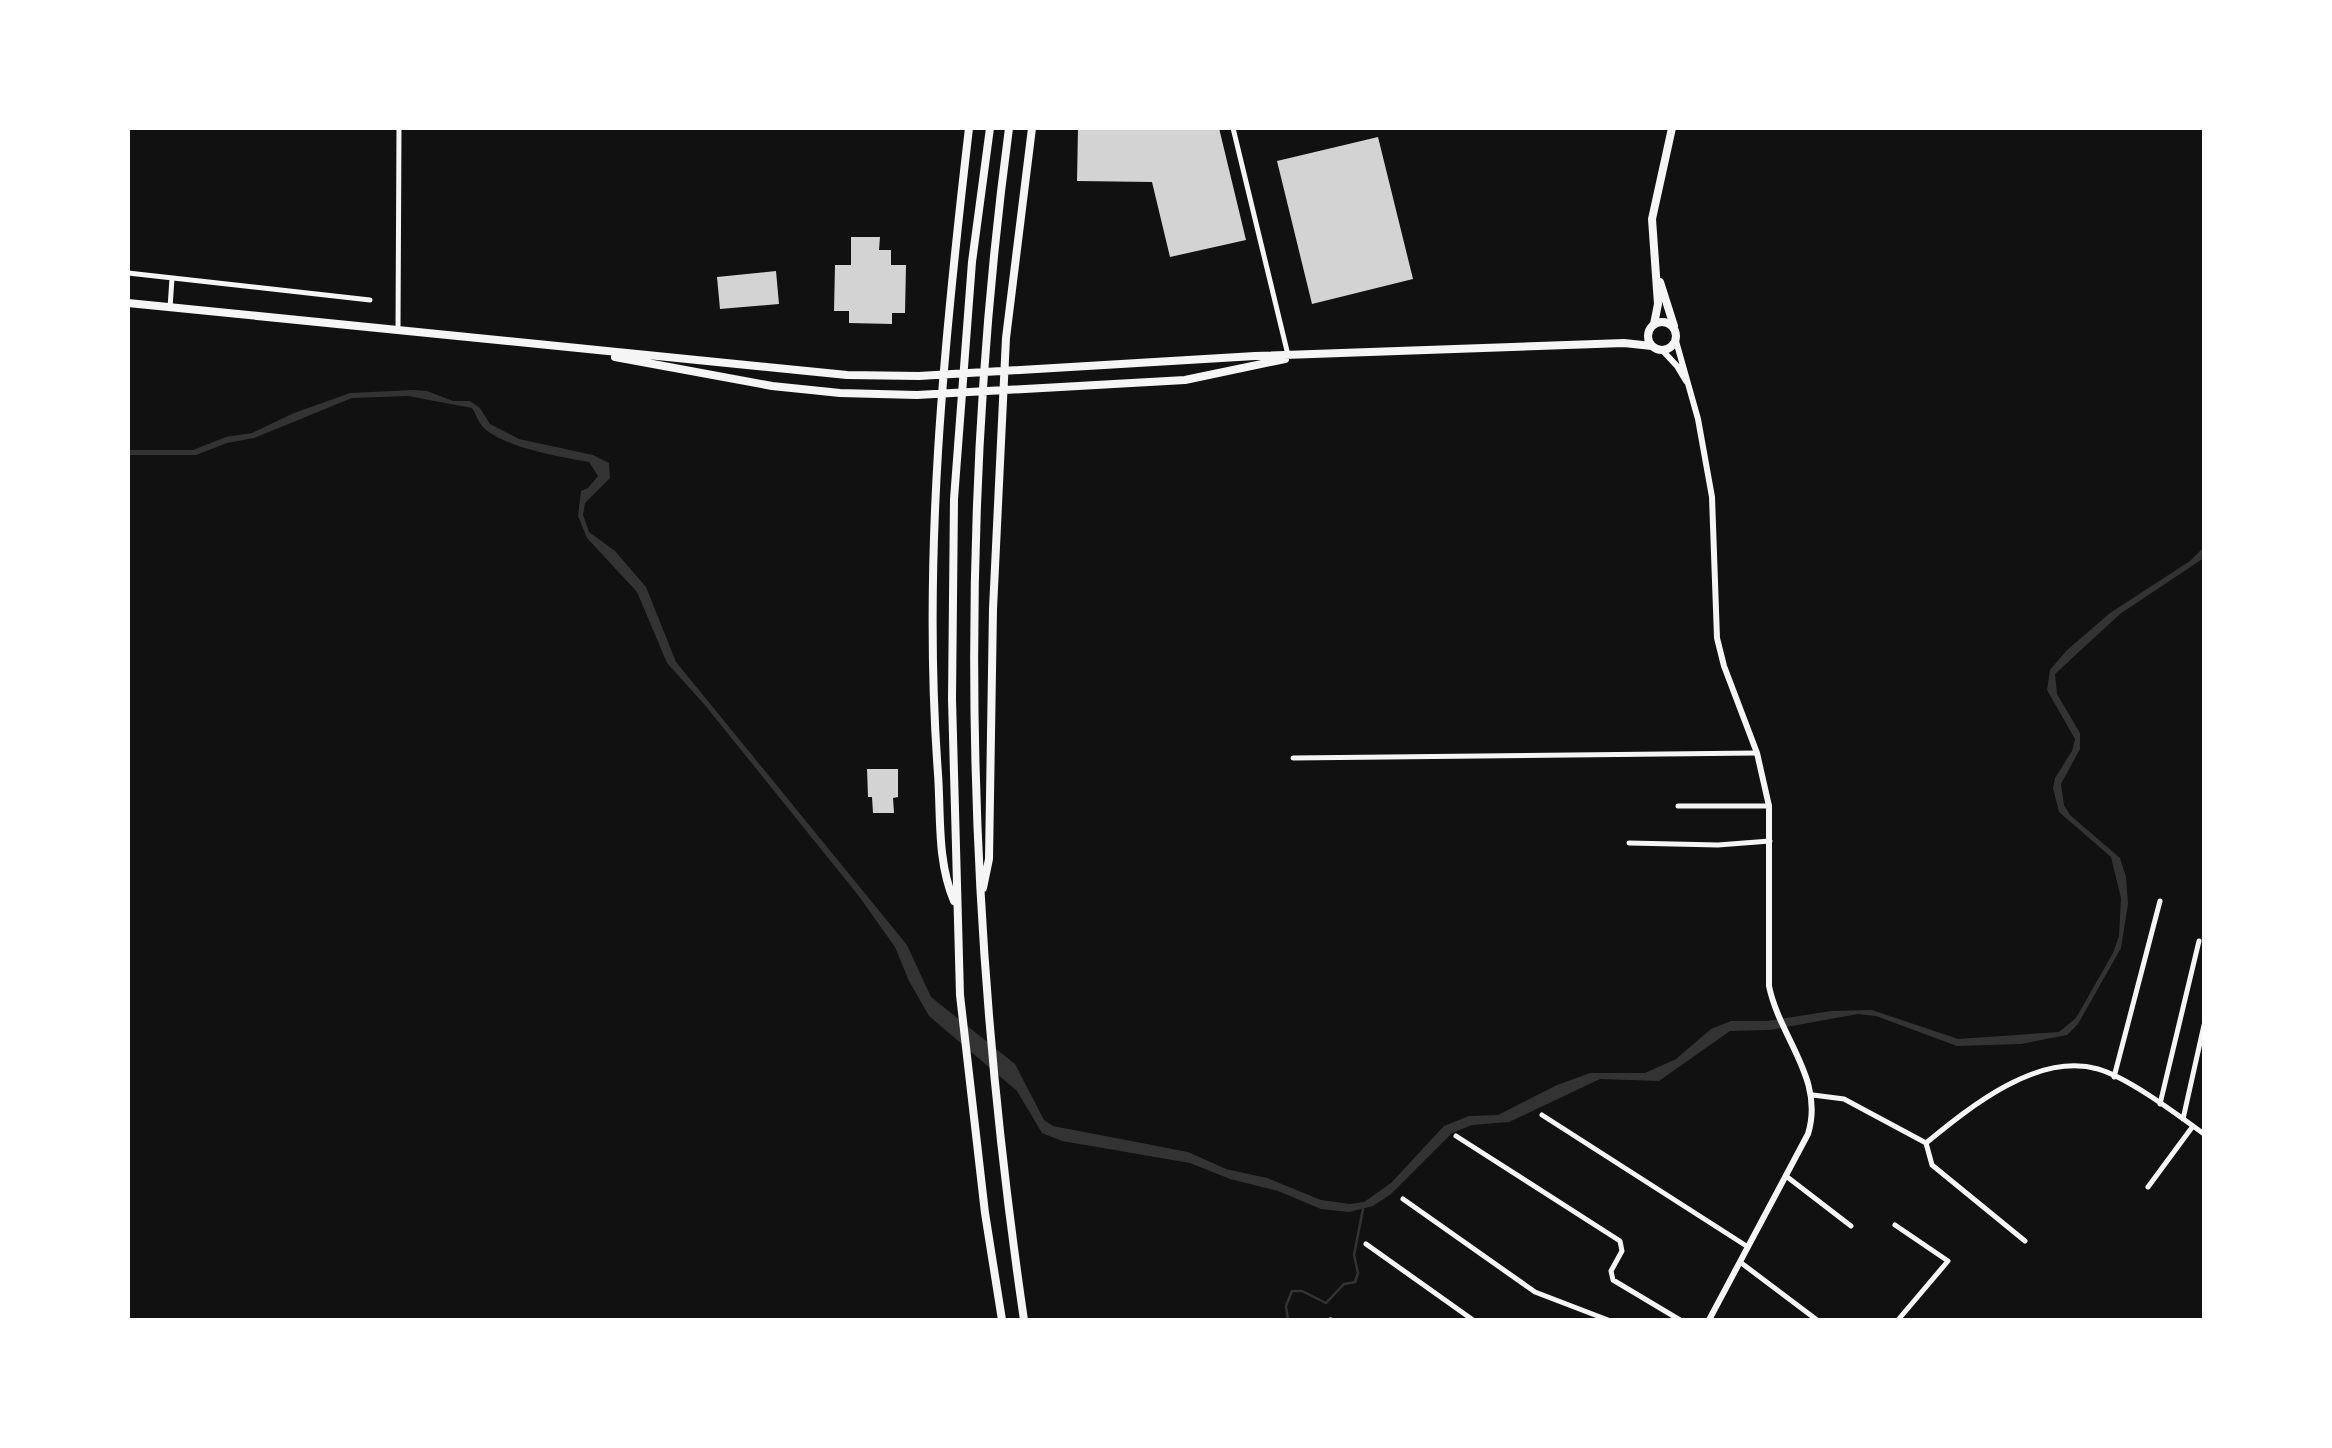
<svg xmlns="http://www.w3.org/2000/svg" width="2332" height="1448" font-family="Manrope,sans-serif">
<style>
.water{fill:#333}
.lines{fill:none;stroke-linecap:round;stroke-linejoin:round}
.stream{stroke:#333;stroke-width:2.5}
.building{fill:#d3d3d3}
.minor{stroke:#f5f5f5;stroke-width:5}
.tertiary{stroke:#f5f5f5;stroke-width:6}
.secondary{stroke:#f5f5f5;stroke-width:8}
</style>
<rect width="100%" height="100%" fill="#111"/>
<path class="water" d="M413,390L427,391L453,401H470L480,408L490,424L519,439L593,455L609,463L610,478L585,503L583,515L589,532L615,551L646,587L676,662L907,945L931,997L1015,1064L1044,1120L1053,1126L1188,1152L1226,1169L1267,1178L1321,1200L1350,1204L1364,1202L1391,1183L1444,1126L1469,1116L1498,1115L1557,1085L1590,1073H1645L1676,1059L1711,1029L1731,1021H1767L1831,1011L1872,1010L1958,1039L2059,1032L2076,1018L2113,953L2119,936L2121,898L2111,857L2059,812L2053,788L2055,778L2072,751L2075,739L2047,690L2050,670L2066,651L2110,613L2190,561L2204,547V558L2120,614L2055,674L2057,694L2080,733V749L2061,784L2064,805L2070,815L2120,858L2126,877L2128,904L2121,948L2078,1024L2067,1035L2021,1044L1957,1046L1876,1016L1858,1014L1770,1030L1730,1031L1659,1081L1600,1079L1509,1122L1472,1125L1452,1133L1391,1194L1373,1206L1349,1212L1321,1209L1278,1191L1230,1179L1190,1163L1062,1141L1042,1133L1017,1091L929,1016L909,981L895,947L858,895L704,704L667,663L637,592L587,538L578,516L581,491L588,488L598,476L589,462C560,457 506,448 484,428C478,422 476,414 472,408L408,396L352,398L254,438L227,443L196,455H128V450H193L226,437L252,433L294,413L350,393Z"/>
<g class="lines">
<path class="stream" d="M1288,1320L1286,1306L1292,1291H1302L1326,1303L1344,1284L1355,1282L1358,1273L1354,1255L1363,1209"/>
</g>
<path class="building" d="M1078,128H1219L1246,240L1170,257L1152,182L1077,181Z
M1378,137L1413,279L1312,304L1277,161Z
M851,237H880L879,250H891V265H906L905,313H892V324L849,323V311H834L835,265H851Z
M776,271L779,304L720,309L717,277Z
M867,769H898V797L893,798L894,813H873L872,797H868Z"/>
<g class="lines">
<path class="minor" d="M1233,128L1288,355
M128,273L370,300
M170,308L172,278
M398,329L399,128
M1293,758L1757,753
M1678,806H1769
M1629,843L1718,845L1770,841
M2114,1077L2160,901
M1813,1095L1844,1099L1926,1143L1932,1165L2025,1241
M2160,1104L2199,941
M1542,1115L1748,1247
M2183,1119L2204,1025
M1456,1136L1620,1241L1622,1251L1611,1271L1613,1280L1680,1320
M1926,1143C1970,1107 2037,1052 2098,1069C2129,1078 2178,1115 2204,1134
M1786,1176L1851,1226
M2148,1187L2193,1126
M1403,1199L1535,1292L1608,1320
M1895,1225L1948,1261L1898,1320
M1366,1244L1473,1320
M1740,1262L1817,1320
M1330,1320H1331"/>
<path class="tertiary" d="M1676,341L1698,419L1712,497L1717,638L1724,666L1757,753L1769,806V986C1780,1039 1825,1079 1808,1134L1709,1320
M1663,351L1677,366L1686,381"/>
<path class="secondary" d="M990,128L972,262L954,499L952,699L960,995L985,1213L1002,1320
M1009,128C956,523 966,926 1024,1320
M1660,282L1674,326
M128,303L847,375L919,376L1255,356L1624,343L1652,346
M1648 336a14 14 0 1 1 28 0a14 14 0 1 1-28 0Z
M1654,324L1658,304L1652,219L1672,128
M615,357L772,386L840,393L917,395L1185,380L1285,359
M983,888L989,859L993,609L1006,338L1032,128
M954,901C937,861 941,817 938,774C922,558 944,341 969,128"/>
</g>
<rect width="2332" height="1448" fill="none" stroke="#ffffff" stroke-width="260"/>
</svg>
